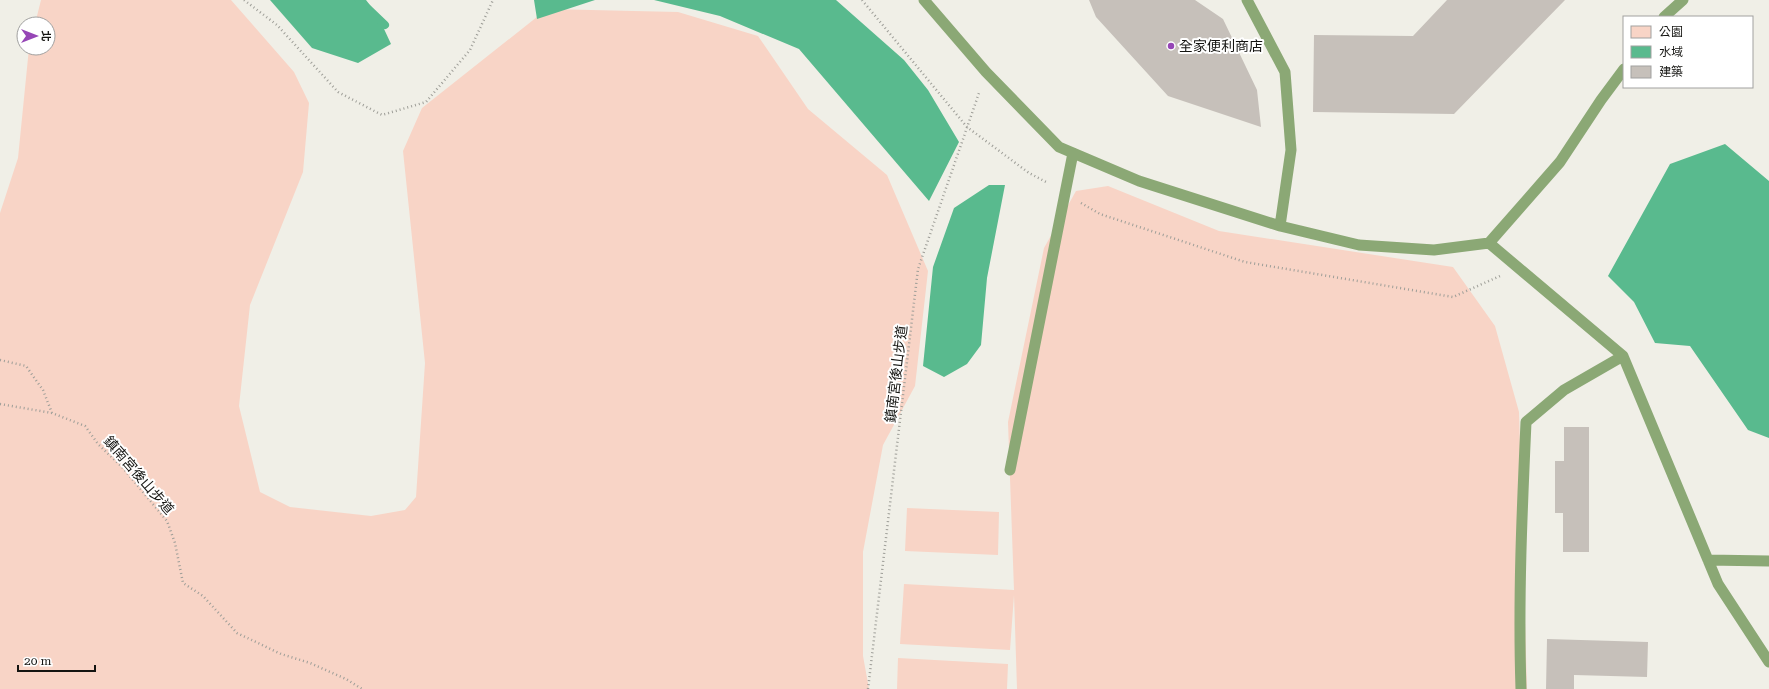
<svg xmlns="http://www.w3.org/2000/svg" width="1769" height="689" font-family="'Roboto Serif','Noto Sans TC',serif">
<style>
.green{fill:#f8d4c6}
.water{fill:#59ba8e}
.lines{fill:none;stroke-linecap:round;stroke-linejoin:round}
.stream{stroke:#59ba8e;stroke-width:8}
.building{fill:#c6c0ba}
.path{stroke:#9e9e98;stroke-width:2.5;stroke-dasharray:1 3;stroke-linecap:butt}
.service{stroke:#8ba875;stroke-width:11}
.poi-dot{fill:#9646b6;stroke:#fff;stroke-width:1.5}
.labels{text-anchor:middle;dominant-baseline:central;stroke-width:4;stroke-linejoin:round;paint-order:stroke}
.poi-label{font-size:14px;fill:#141411;stroke:#fff;text-anchor:start}
.street-label{font-size:14px;fill:#141411;stroke:#fff}
</style>
<rect width="100%" height="100%" fill="#f0efe7"/>
<path class="green" d="M41,0H231L294,72L309,103L303,172L250,305L239,406L260,492L290,507L371,516L405,510L416,497L425,363L403,151L422,108L547,9L678,12L758,36L808,109L887,175L928,271L915,386L883,445L863,552V656L869,689H0V213L18,158L29,48H48V24H35Z
M1108,186L1219,231L1453,267L1495,326L1519,412L1527,689H1017L1014,595L1010,650L900,644L904,584L1014,590L1008,422L1044,248L1076,191Z
M907,508L999,512L998,555L905,551Z
M898,658L1008,664L1007,689H897Z"/>
<path class="water" d="M270,0H366L378,16L391,44L358,63L312,48Z
M534,0H595L537,19Z
M654,0H836L904,60L928,90L959,142L929,201L799,49L720,16Z
M1725,144L1769,181V438L1748,430L1690,346L1655,343L1634,302L1608,276L1670,164Z
M989,185H1005L987,278L981,345L967,364L944,377L923,366L933,267L954,208Z"/>
<g class="lines">
<path class="stream" d="M359,0L385,25"/>
</g>
<path class="building" d="M1089,0H1195L1223,19L1257,90L1261,127L1168,96L1096,17Z
M1447,0H1565L1454,114L1313,112L1314,35L1413,36Z
M1564,427H1589V552H1563V513H1555V461H1564Z
M1547,639L1648,642L1647,677L1574,675V689H1546Z"/>
<g class="lines">
<path class="path" d="M244,0L277,25L338,92L382,115L426,102L470,50L493,0
M862,0L967,127L1029,173L1048,183
M1081,203L1100,214L1245,262L1453,297L1500,276
M0,360L26,366L43,390L52,413
M0,404L52,413L85,426L98,444L123,468L167,521L175,543L183,583L203,596L237,633L281,654L310,663L346,679L362,689
M868,689L918,269L979,93"/>
<path class="service" d="M924,0L986,72L1059,147L1139,181L1280,226L1359,245L1434,250L1489,243L1560,162L1601,100L1624,69
M1247,0L1285,72L1291,150L1280,226
M1664,17L1683,0
M1489,243L1623,356L1718,584L1769,662
M1010,470L1073,153
M1708,560L1769,561
M1521,689C1518,600 1522,511 1526,422L1564,390L1623,356"/>
</g>
<circle class="poi-dot" cx="1171" cy="46" r="4"/>
<g class="labels">
<g class="poi-label">
<text x="1179" y="46">全家便利商店</text>
</g>
<g class="street-label">
<text transform="translate(896 374) rotate(-83)">鎮南宮後山步道</text>
<text transform="translate(139 475) rotate(49)">鎮南宮後山步道</text>
</g>
</g>
<rect x="1623" y="16" width="130" height="72" fill="#ffffff" stroke="#a1a1a0"/>
<rect x="1631" y="26" width="20" height="12" fill="#f8d4c6" stroke="#a1a1a0"/>
<text x="1659" y="36" font-size="12" fill="#141411">公園</text>
<rect x="1631" y="46" width="20" height="12" fill="#59ba8e" stroke="#a1a1a0"/>
<text x="1659" y="56" font-size="12" fill="#141411">水域</text>
<rect x="1631" y="66" width="20" height="12" fill="#c6c0ba" stroke="#a1a1a0"/>
<text x="1659" y="76" font-size="12" fill="#141411">建築</text>
<g transform="translate(36 36) rotate(90)"><circle r="19" fill="#ffffff" stroke="#a1a1a0"/>
<path d="M0-3L7 15L0 10L-7 15Z" fill="#9646b6"/>
<text y="-6" font-size="11" font-weight="bold" text-anchor="middle" fill="#141411">北</text>
</g>
<path d="M18 665v6h77v-6" fill="none" stroke="#141411" stroke-width="2"/>
<text x="24" y="665" font-size="12" fill="#141411" stroke="#ffffff" stroke-width="3" paint-order="stroke">20 m</text>
</svg>
